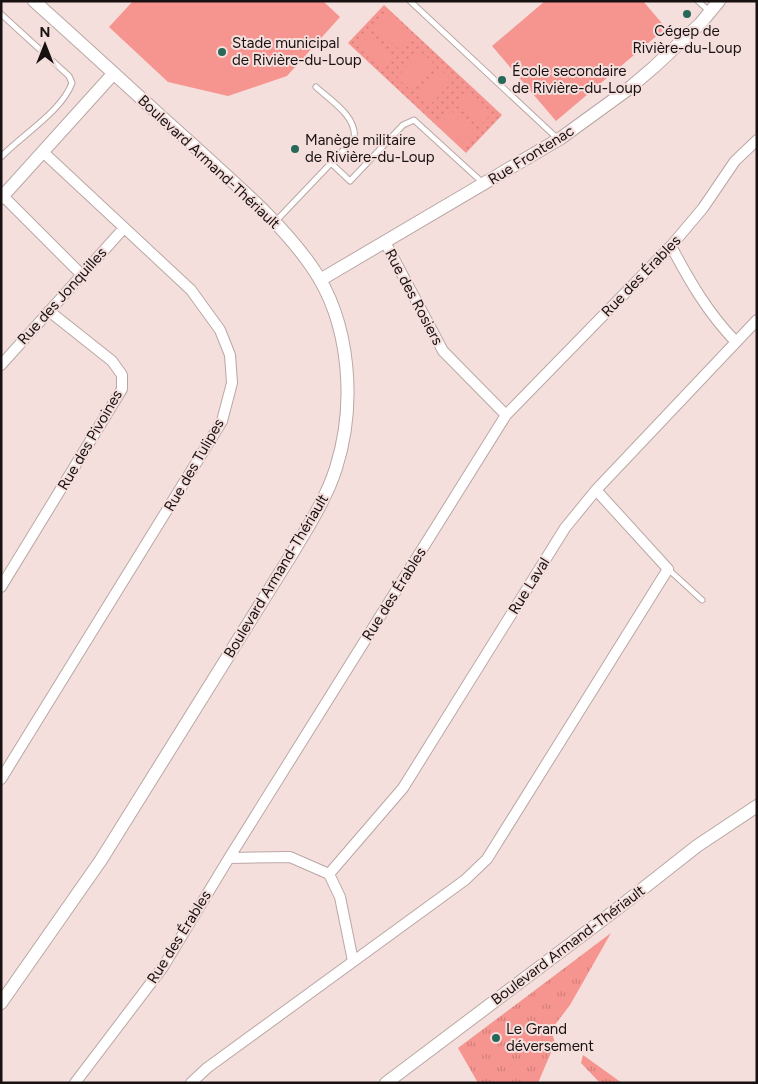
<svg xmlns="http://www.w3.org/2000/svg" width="758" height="1084" font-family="Figtree,sans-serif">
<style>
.grass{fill:url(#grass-tufts)}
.park{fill:url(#park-dots)}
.garden{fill:#f6948f}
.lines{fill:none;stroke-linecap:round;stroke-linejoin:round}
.service-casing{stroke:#baa7a5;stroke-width:7}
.minor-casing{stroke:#baa7a5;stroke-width:12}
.tertiary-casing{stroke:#baa7a5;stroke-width:14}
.service{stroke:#fff;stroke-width:5}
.minor{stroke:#fff;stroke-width:10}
.tertiary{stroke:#fff;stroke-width:12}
.poi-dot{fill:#276858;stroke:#f4dfdd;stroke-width:2}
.labels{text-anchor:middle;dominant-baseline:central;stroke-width:4;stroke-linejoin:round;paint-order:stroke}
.poi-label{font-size:15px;fill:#181111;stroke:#f4dfdd;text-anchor:start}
.street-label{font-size:15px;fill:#181111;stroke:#f4dfdd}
</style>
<defs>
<pattern id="grass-tufts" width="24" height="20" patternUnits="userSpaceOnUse" patternTransform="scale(1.25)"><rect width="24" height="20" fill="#f6948f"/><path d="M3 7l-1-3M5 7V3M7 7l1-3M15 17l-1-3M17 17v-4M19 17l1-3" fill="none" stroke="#d27f7a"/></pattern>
<pattern id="park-dots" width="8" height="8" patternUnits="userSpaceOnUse" patternTransform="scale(1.25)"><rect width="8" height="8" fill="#f6948f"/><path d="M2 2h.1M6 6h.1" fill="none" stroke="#d27f7a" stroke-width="1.8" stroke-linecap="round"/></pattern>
</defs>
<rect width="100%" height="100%" fill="#f4dfdd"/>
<path class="grass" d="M611,933L570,1005L551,1030L555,1043L538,1083H478L458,1048Z
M583,1055L622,1083H600L581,1063Z"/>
<path class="park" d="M384,5L502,115L466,153L348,43Z"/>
<path class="garden" d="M133,1H323L340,17L287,76L228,96L168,82L109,27Z
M545,1H643L666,28L556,121L492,46Z
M387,15L412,39L401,51L375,28Z
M369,34L394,57L383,70L358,46Z
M421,52L433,63L410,89L397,78Z
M440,70L453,81L429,106L417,95Z
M467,89L492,113L481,125L456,102Z
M449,109L475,132L463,144L438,121Z"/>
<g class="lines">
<defs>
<path id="service" d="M410,1L558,139
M698,1L709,11
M1,14L69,76L72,83C62,111 22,135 1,157
M332,164L350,181L403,125L414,120L483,183
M275,222L354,139C358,117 330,100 316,87
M668,569L702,600"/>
<path id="minor" d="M3,196L82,275
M385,242L443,351L506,415
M671,246C690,282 708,313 736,342
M1,365L124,228
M1,587L122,389V375L112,361L49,311
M1,779L222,421L232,383L230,355L220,330L191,290L43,152
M229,858L290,857L329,874L340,897L353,961
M329,874L403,788L565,528L596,490L757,320
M75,1083L163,967L229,858L506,415L671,246L703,208L735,161L757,140
M191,1083L207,1068L465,880L487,859L668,569L596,490"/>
<path id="tertiary" d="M1,198L113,74
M320,280L561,138L627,90L654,67L700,24L719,1
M1,1003L101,860L293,552C309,525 327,497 336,468C356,405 351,323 312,267C280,221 235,184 194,146C140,98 88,49 34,1
M386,1083L617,909L697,846L757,806"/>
</defs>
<use href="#service" class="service-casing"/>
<use href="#minor" class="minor-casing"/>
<use href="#tertiary" class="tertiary-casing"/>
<use href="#service" class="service"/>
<use href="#minor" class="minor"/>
<use href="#tertiary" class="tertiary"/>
</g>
<g class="poi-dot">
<circle cx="687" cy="14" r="5"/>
<circle cx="222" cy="52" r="5"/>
<circle cx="502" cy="80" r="5"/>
<circle cx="295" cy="149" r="5"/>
<circle cx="496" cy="1038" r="5"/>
</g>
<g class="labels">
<g class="poi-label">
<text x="687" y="31" text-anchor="middle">Cégep de<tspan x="687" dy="17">Rivière-du-Loup</tspan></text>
<text x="232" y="43">Stade municipal<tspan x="232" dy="17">de Rivière-du-Loup</tspan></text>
<text x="512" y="71">École secondaire<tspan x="512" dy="17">de Rivière-du-Loup</tspan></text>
<text x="305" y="140">Manège militaire<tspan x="305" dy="17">de Rivière-du-Loup</tspan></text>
<text x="506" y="1029">Le Grand<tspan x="506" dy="17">déversement</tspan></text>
</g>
<g class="street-label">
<text transform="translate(531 155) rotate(-32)">Rue Frontenac</text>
<text transform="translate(209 162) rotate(43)">Boulevard Armand-Thériault</text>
<text transform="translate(641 276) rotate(-46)">Rue des Érables</text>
<text transform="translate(62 296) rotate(-48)">Rue des Jonquilles</text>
<text transform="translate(414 297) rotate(62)">Rue des Rosiers</text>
<text transform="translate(90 440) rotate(-60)">Rue des Pivoines</text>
<text transform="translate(194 465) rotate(-60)">Rue des Tulipes</text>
<text transform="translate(276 576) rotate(-59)">Boulevard Armand-Thériault</text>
<text transform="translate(529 586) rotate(-58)">Rue Laval</text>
<text transform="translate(394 594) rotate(-58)">Rue des Érables</text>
<text transform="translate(179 937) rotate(-58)">Rue des Érables</text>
<text transform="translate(568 945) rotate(-37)">Boulevard Armand-Thériault</text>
</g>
</g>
<rect width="758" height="1084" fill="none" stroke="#181111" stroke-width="5"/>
<g transform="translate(45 45)" stroke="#f4dfdd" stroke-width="4" paint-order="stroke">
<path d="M0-4L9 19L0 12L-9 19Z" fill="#181111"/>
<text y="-8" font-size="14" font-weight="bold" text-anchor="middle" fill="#181111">N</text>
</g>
</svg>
